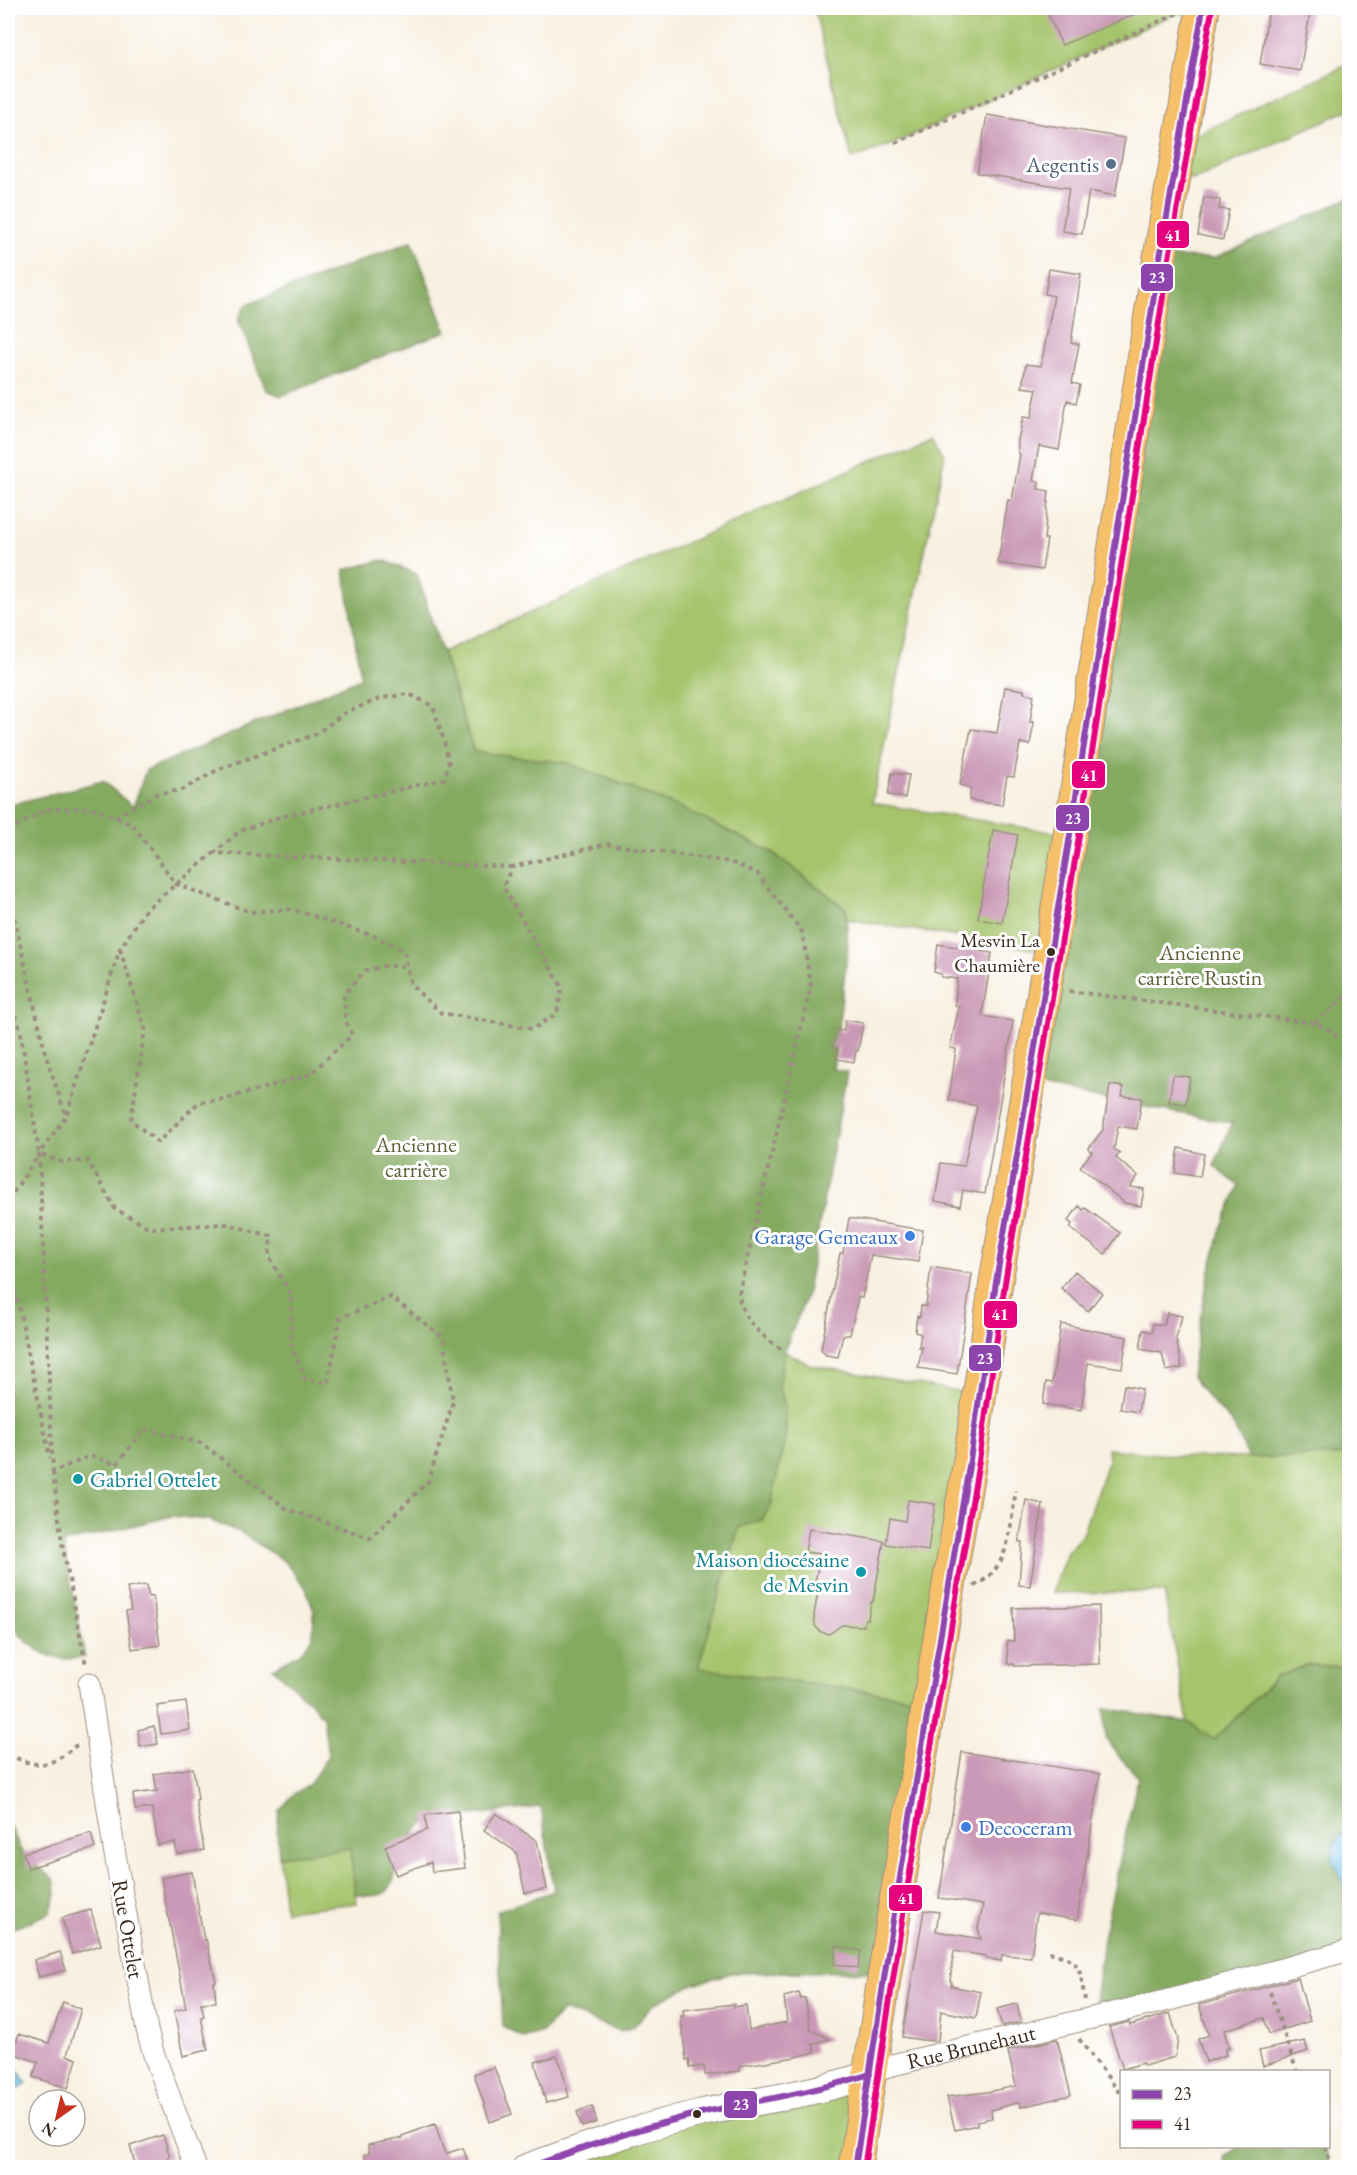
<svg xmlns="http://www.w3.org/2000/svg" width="1357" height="2175" font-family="'EB Garamond',serif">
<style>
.green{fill:#a5c46c;stroke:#707745;stroke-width:1.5}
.forest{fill:#84aa60;stroke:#606a3f;stroke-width:1.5}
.water{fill:#67bce4;stroke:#517381;stroke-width:1.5}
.building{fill:#ca99b7}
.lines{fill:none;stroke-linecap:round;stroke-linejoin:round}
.minor-casing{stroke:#9a8d80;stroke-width:23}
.tertiary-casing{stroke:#9a8d80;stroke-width:29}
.primary-casing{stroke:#9a8d80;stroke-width:35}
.path{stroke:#9a8d80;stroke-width:4;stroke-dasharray:4.5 4.5;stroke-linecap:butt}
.minor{stroke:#fff;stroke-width:21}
.tertiary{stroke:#fff;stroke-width:27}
.primary{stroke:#f6c06b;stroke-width:33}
.bus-1-casing{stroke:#fff;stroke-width:10}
.bus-2-casing{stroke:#fff;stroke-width:10}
.bus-1{stroke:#8e44ad;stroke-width:6}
.bus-2{stroke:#e5007d;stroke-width:6}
.service-dot{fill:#5c6f8a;stroke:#fff;stroke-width:2}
.bus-dot{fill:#3b2a1e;stroke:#fff;stroke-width:2}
.shop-dot{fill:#3f7fe0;stroke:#fff;stroke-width:2}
.culture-dot{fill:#0f9aa8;stroke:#fff;stroke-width:2}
.labels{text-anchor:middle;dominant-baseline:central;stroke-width:6;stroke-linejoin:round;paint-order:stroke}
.bus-label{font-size:20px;fill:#3b2a1e;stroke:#fff;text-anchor:end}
.service-label{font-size:22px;fill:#4e5e75;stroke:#fff;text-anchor:end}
.park-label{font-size:22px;fill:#606039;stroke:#fff}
.shop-label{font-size:22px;fill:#366cbe;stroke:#fff;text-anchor:end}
.culture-label{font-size:22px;fill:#0d838f;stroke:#fff;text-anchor:start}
.street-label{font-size:22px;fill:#3b2a1e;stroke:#fff}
.line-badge{stroke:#fff;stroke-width:2}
.badge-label{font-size:16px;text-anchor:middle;font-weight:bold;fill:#fff}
</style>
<rect width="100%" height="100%" fill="#fff"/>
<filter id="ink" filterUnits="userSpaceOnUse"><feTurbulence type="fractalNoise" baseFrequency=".0167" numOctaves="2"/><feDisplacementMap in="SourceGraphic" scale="12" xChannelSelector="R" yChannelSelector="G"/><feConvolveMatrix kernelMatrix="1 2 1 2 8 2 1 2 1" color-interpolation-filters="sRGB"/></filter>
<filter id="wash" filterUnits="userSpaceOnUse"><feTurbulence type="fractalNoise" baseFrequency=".008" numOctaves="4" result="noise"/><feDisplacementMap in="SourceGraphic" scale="24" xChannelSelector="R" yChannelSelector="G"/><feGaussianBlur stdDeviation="1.35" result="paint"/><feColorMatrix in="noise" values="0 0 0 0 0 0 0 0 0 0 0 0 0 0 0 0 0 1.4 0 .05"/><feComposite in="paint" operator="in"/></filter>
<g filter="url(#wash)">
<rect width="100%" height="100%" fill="#f8f0e1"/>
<path class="green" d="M814,8H1203L1202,15L1176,13L895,143L852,159Z
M1349,64V112L1348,110L1193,180L1174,177L1193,136Z
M933,433L945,454L872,803L1070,835L1050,952L847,919L846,909L773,853L679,807L568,763L474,752L442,652Z
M784,1351L810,1365L980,1395L930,1700L698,1668L739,1527L762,1520L785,1407L779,1385Z
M1107,1449L1190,1457L1249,1458L1349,1455V1667L1307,1665L1276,1677L1214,1740L1188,1722L1164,1592L1052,1593L1067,1552L1082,1535L1108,1460Z
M350,1848L357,1903L285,1911L279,1856Z
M870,2074L855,2167L526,2168Z"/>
<path class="forest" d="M1349,198V1455L1249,1458L1232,1423L1205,1394L1191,1375L1207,1283L1221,1228L1239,1186L1214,1166L1232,1123L1028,1085L1160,257L1215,258Z
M412,241L446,331L281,396L266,390L238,319L246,305Z
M383,560L417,574L474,752L568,763L679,807L773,853L846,909L848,948L833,1069L847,1072L806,1297L784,1351L779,1385L785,1407L786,1432L771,1506L762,1520L739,1527L698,1668L930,1700L885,1971L732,1973L693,1984L654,2004L633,2027L620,2031L563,2010L543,2032L523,2038L503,2026L497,1911L554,1891L541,1807L428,1820C421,1827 411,1835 405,1844C388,1873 404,1904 355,1894L350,1848L279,1856L277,1833L279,1811L294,1794L309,1785L328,1756L323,1717L312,1704L273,1668L300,1653L313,1637L314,1611L306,1588L284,1561L240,1532L209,1520L172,1516L63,1543L85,1657C47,1665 33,1647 8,1623V805L103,781L133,807L146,770L361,678L344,570Z
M1307,1665L1349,1667V1825L1335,1844L1332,1857L1349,1896V1903L1346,1913L1349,1912V1950L1093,2017L1103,1939L1138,1777L1112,1748L1106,1738L1104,1708L1188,1722L1214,1740L1276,1677Z
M8,1824C15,1831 15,1841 21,1850C30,1863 42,1869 54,1879L56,1894L50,1913L17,1927L8,1929Z
M1239,2146L1325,2147L1332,2167H1225L1224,2156Z"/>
<path class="water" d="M1349,1825V1896L1332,1857L1335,1844Z
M8,2058L27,2083L20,2089L8,2073Z"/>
<g id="blocks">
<path class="building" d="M1045,8H1149L1062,45Z
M1269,8H1311L1300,71L1260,64Z
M987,115L1125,138L1115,196L1089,191L1082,234L1062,231L1069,188L977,173Z
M1204,197L1220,200L1219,209L1229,210L1223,240L1198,235Z
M1049,269L1081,274L1071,343L1079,344L1072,383L1080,385L1076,403L1067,400L1059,450L1039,446L1033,481L1039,482L1038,489L1049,491L1044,539H1047L1042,570L998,563L1008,500L1012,501L1020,454L1018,453V440L1023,417L1031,418L1037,389L1022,387L1026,364L1041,366L1054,296L1045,294Z
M1005,687L1024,690V693L1034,695L1030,722H1034L1030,745L1020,743L1014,777L1007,776L1002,805L969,800L971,788L960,785L971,729L997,733Z
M892,773L909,775L905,798L888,795Z
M993,830L1018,835L1002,923L978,919Z
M938,944L992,953L982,1016L1013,1021L985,1194L963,1190L960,1206L935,1201L941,1163L964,1166L977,1106L949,1100L956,1049L950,1048L959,1006L955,1005L957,979L941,977V974L934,972Z
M845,1020L863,1023L858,1051H856L854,1062L836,1059L838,1048H832L836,1030L844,1031Z
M1173,1075L1190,1077L1186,1104L1169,1102Z
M1110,1085L1124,1087L1122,1096L1142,1098L1137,1129L1118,1126L1114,1149L1120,1153L1116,1158L1138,1176L1130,1187L1144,1189L1141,1206L1125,1203L1080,1167L1092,1152L1088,1149L1103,1130Z
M1179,1148L1204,1154L1200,1177L1175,1173Z
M1079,1206L1083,1210L1085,1208L1120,1233L1105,1254L1070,1228L1072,1224L1068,1221Z
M849,1218L923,1230L918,1262L871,1255L862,1298L858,1297L850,1335H843L838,1357L826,1355L821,1349L840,1253H843Z
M931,1267L972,1274L957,1374L918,1368L922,1347H919L921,1334L915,1332L917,1316L920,1317L921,1306H926Z
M1075,1271L1102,1293L1088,1311L1061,1288Z
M1167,1313L1182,1316L1176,1339L1182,1368L1166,1371L1162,1353L1140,1349L1143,1330L1152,1332L1153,1324L1164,1325Z
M1061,1324L1127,1337L1122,1368L1088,1363L1081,1410L1043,1404L1046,1382L1052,1383Z
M1124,1385L1142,1389L1138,1412L1120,1409Z
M908,1500L935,1504L928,1551L886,1544L890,1518L905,1521Z
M1026,1500L1043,1504L1030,1586L1019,1585L1022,1542H1019Z
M809,1529L884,1541L873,1602H871L868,1619H865L864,1626L842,1625L829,1634L821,1632L815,1626L814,1614L818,1593L815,1592L817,1581H815L821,1554L805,1552Z
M146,1585L149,1597L153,1596L160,1645L132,1649L126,1611L131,1610L127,1588Z
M1099,1606L1100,1664L1014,1666V1664H1008L1007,1641H1014L1013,1608Z
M186,1702L190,1730L161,1734L157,1706Z
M154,1726L158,1744L140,1747L138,1730Z
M962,1752L1100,1774L1077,1920L1037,1913L1031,1957L1002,1955L1001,1961L986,1958V1956L954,1951L950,1981L952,1982L951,1986L981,1992L976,2018L941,2011L938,2041L922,2040L902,2037L924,1910L939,1912L936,1931L981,1939L978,1928L983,1905L939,1898Z
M193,1768L198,1799L196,1800L204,1850L177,1854L175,1842L158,1845L152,1808L135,1810L133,1794L157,1791L154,1774Z
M458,1811L465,1868L432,1872L431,1862L396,1875L385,1846L427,1830L425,1815Z
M496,1813L537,1841L547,1889L525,1893L516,1852L484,1830Z
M91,1833L95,1848L28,1868L23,1853Z
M192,1872L204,1940L206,1939L216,1981L214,1982L216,2002L201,2003L204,2016L201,2017L208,2050L183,2056L174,2011L186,2008L161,1878Z
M91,1910L101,1945L72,1954L62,1918Z
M836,1946L861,1951L858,1968L834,1964Z
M60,1952L66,1970L39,1977L34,1960Z
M1298,1978L1310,2021L1269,2034L1264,2018L1224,2030L1229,2048L1225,2049L1226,2055L1206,2062L1198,2039L1209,2035L1199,2005Z
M799,1993L801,1999L805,1998L811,2030L830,2039L813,2044L815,2052L796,2057L739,2066L740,2071L705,2075L704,2066L690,2068L689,2059L686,2060L681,2016H684L683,2010L734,2004V2007L746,2005L749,2030L787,2022L784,1997Z
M63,2002L81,2009L67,2055L77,2059L68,2088L33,2077L38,2062L12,2053L19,2034L49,2043Z
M1017,2004L1021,2022L1002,2026L997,2009Z
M1170,2013L1178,2039L1175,2057L1144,2066L1143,2063L1123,2069L1109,2027L1129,2022L1130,2025Z
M1057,2039L1071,2095L1021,2107L1020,2102L991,2110L992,2118L977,2121V2125L955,2130L947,2097L987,2092L1016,2086L1008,2051Z
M1305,2041L1308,2051L1263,2066L1259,2051Z
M557,2056L561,2065L569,2097L546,2103L535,2062Z
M494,2067L512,2114L490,2122L474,2074Z
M592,2106L597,2122L582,2127L577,2112Z
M435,2124L445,2154L463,2148L470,2168H368L364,2155L369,2154L368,2145L403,2138L402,2136Z
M163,2135L170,2157L167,2158L170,2168H136L130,2146Z"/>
</g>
</g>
<g filter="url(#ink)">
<use href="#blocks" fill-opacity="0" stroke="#9a8d80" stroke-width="1.5"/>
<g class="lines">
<defs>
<g id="minor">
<path d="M89,1683L114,1849L147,2030L154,2055L196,2168"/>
<path id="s1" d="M870,2074L892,2065L1173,1999L1350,1950"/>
</g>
<path id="tertiary" d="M526,2168C584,2147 641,2127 701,2113C757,2100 815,2094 870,2074"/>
<path id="primary" d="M855,2168L895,1907L970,1460L996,1282L1070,835L1160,257L1203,8"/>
</defs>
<use href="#minor" class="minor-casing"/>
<use href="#tertiary" class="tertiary-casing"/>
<use href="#primary" class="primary-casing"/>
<path class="path" d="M895,143L1178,13
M115,817L156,794L182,790L219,769L316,734L346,712L382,698L409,694L433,706L444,741L449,764L444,779L280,817L240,831L214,853
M8,832L46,809L92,808L133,825L176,884L250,912L292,909L377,937L404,951L411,985L441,1013L533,1029L557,1013L562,987L503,887L512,867L607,844L730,862L757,873L802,932L811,985L739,1293C740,1319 763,1337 784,1351
M8,891L46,1056L66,1116L39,1154L53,1472L90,1456L117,1464L144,1429L201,1443L287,1509L370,1538L428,1482L453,1402L443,1337L391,1297L340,1318L328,1383L305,1379L291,1344V1294L269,1257L271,1236L226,1224L150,1228L115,1209L88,1161L62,1162L39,1154L20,1028L8,999
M120,949L145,1029L131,1120L158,1142L199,1102L225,1099L309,1075L352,1035L345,1019L344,995L364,971L384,966H408
M1069,991L1315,1023L1331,1031L1350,1047
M1315,1023L1350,992
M67,1114L120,949L146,909L214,853L512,867
M8,1200L39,1155
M8,1254L50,1458
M53,1472L62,1543L86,1665
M974,1586C1012,1568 1009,1527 1016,1491
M8,1754C28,1764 44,1770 64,1755C70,1751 73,1746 80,1744
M1049,1952C1083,1961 1079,1968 1085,2000
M1270,1992L1297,2072
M1079,2039L1122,2096
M1325,2146L1332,2168"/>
<use href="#minor" class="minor"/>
<use href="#tertiary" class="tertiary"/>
<use href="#primary" class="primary"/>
<defs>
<path id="bus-1" d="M527,2168C585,2147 642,2127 701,2113C758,2100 815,2092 870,2074
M855,2168L895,1907L970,1460L996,1282L1070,835L1160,257L1203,8"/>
<path id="bus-2" d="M864,2168L904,1908L979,1461L1005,1283L1079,836L1169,258L1212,10"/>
</defs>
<use href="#bus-1" class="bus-1-casing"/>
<use href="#bus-2" class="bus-2-casing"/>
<use href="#bus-1" class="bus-1"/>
<use href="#bus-2" class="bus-2"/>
</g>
</g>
<circle class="service-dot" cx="1111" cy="164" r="6"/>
<g class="bus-dot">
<circle cx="1051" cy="952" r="5"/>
<circle cx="697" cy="2114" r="5"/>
</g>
<g class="shop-dot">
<circle cx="910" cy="1236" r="6"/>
<circle cx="966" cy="1827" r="6"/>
</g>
<g class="culture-dot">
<circle cx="78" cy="1479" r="6"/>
<circle cx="861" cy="1572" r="6"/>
</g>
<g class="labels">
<g class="bus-label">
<text x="1040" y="940">Mesvin La<tspan x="1040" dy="25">Chaumière</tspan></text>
</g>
<g class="service-label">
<text x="1099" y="164">Aegentis</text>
</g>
<g class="park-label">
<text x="1200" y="952">Ancienne<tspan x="1200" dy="25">carrière Rustin</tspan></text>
<text x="416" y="1144">Ancienne<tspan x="416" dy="25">carrière</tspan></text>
</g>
<g class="shop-label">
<text x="898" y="1236">Garage Gemeaux</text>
<text x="978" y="1827" text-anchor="start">Decoceram</text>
</g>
<g class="culture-label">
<text x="90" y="1479">Gabriel Ottelet</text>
<text x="849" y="1559" text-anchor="end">Maison diocésaine<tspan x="849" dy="25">de Mesvin</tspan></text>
</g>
<g class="street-label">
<text transform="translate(128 1929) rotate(80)">Rue Ottelet</text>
<text stroke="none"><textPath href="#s1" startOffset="105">Rue Brunehaut</textPath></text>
</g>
</g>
<g class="line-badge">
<rect x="1156" y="220" width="34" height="29" rx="6" fill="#e5007d"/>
<rect x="1140" y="263" width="34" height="29" rx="6" fill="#8e44ad"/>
<rect x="1071" y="760" width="35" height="29" rx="6" fill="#e5007d"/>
<rect x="1055" y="804" width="35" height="28" rx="6" fill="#8e44ad"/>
<rect x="983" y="1300" width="35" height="29" rx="6" fill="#e5007d"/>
<rect x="968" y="1344" width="34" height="28" rx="6" fill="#8e44ad"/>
<rect x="888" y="1884" width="35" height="28" rx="6" fill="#e5007d"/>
<rect x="723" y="2090" width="35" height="29" rx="6" fill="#8e44ad"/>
</g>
<g class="badge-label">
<text x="1173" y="241">41</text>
<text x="1157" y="283">23</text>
<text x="1089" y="781">41</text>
<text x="1073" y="824">23</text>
<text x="1000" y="1320">41</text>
<text x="985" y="1364">23</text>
<text x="906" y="1904">41</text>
<text x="741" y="2110">23</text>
</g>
<rect width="1357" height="2175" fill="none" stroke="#fff" stroke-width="30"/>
<rect x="1120" y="2070" width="210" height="78" fill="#ffffff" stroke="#b1aaa5" stroke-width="1.5"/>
<rect x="1132" y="2090" width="30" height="9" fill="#8e44ad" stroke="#b1aaa5" stroke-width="1.5"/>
<text x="1174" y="2100" font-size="18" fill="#3b2a1e">23</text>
<rect x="1132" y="2120" width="30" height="9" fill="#e5007d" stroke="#b1aaa5" stroke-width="1.5"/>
<text x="1174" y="2130" font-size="18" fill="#3b2a1e">41</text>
<g transform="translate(57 2118) rotate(214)"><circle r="28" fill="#ffffff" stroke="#b1aaa5" stroke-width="1.5"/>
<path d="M0-4.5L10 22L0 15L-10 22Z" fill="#c8321e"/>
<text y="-9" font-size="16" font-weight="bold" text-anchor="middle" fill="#3b2a1e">N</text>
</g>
</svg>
